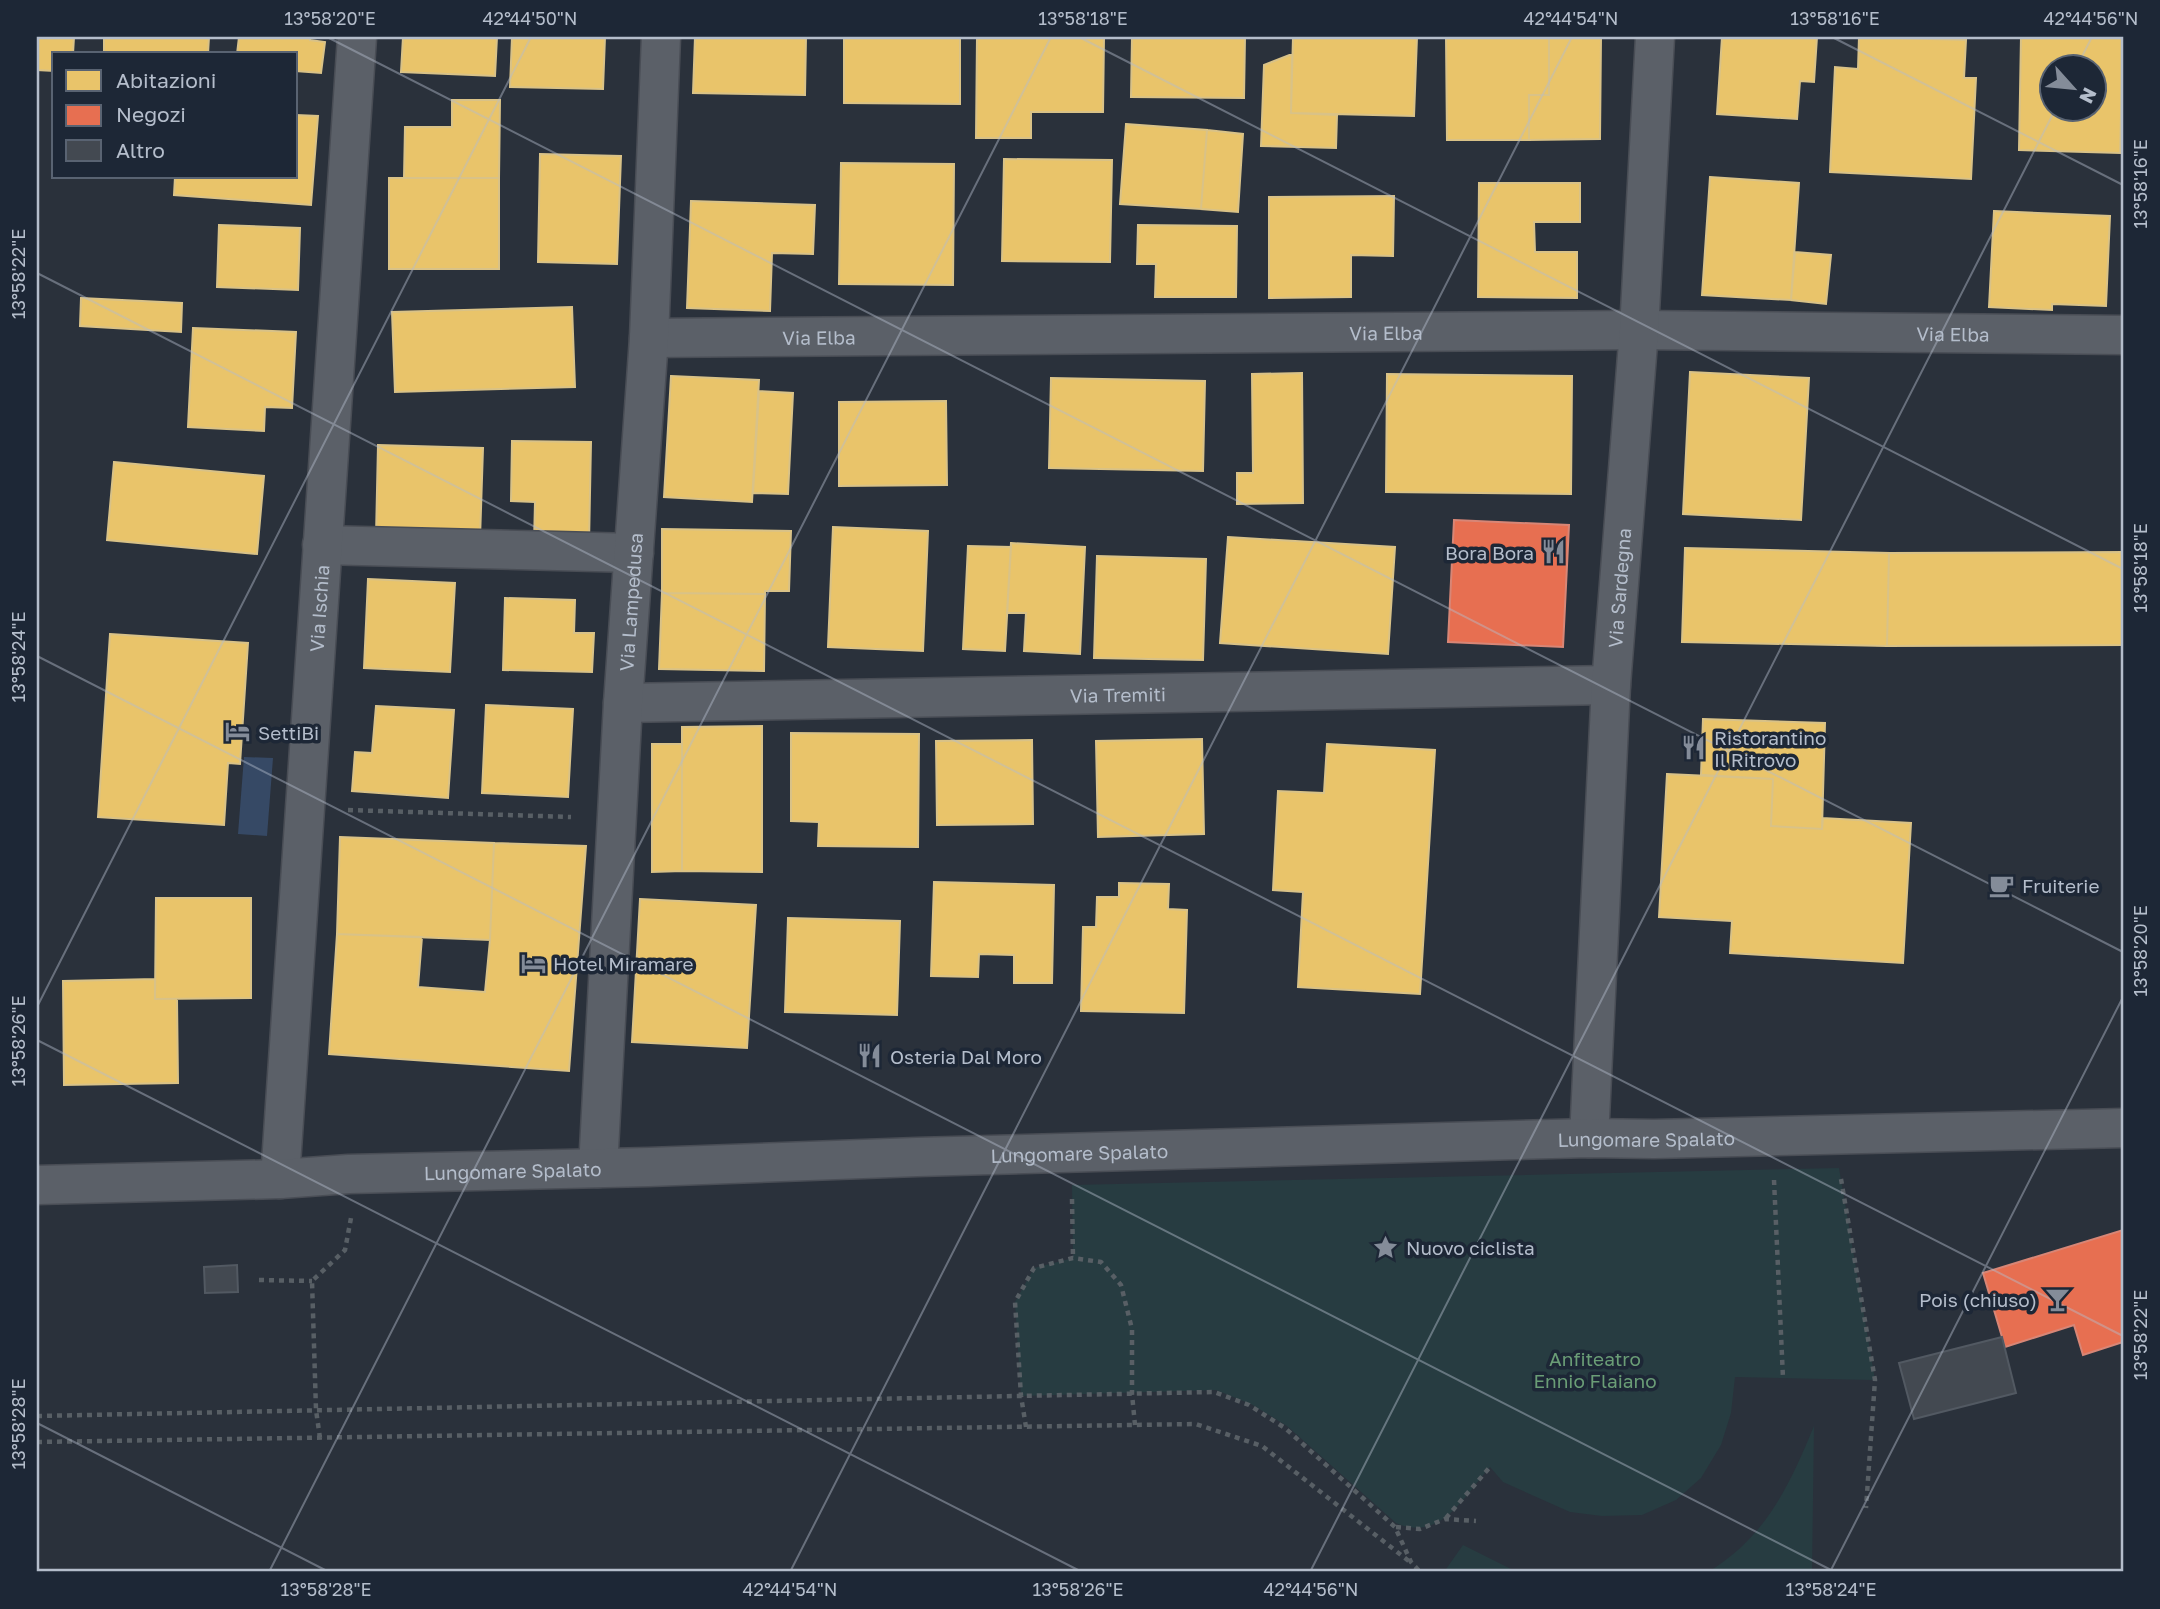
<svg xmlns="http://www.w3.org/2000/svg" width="2160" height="1609" font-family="'Golos Text',sans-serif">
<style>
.green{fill:#273c41}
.water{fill:#364965}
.homes{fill:#e9c46a;stroke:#d9c287;stroke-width:2;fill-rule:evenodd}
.shops{fill:#e76f51;stroke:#d88676;stroke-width:2}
.building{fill:#434951;stroke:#525962;stroke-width:2}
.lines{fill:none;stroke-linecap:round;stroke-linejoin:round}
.minor-casing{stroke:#494d55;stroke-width:41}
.tertiary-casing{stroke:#494d55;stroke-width:41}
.path{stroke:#585f65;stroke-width:4.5;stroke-dasharray:5 5;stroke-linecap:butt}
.minor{stroke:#5b6068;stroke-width:38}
.tertiary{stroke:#5b6068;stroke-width:38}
.ticks{fill:none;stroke:#b4bdcb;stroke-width:2;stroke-opacity:0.45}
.labels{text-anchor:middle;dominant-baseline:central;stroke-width:7;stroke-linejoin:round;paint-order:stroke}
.street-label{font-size:19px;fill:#b4bdcb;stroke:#1d2736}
.poi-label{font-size:19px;fill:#b4bdcb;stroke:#1d2736;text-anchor:start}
.park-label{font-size:19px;fill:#6a9d76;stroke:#1d2736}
.neatline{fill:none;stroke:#b4bdcb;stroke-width:2.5}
.ticks-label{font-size:18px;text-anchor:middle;fill:#b4bdcb}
</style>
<rect width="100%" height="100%" fill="#2a313b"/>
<path class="green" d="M1839,1168L1875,1380L1735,1377L1731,1413L1721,1445L1701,1478L1676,1500L1642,1515L1602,1516L1570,1512L1503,1482L1490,1467C1464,1496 1441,1543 1396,1523L1287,1426L1251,1404L1216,1390L1021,1396L1015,1302L1034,1268L1073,1258L1072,1185Z
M1814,1426L1812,1572H1708C1766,1537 1789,1486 1814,1426Z
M1463,1545L1517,1572H1444Z"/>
<path class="water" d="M244,757L273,758L267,836L238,834Z"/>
<path class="homes" d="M37,37H74L73,54H54V71L37,70Z
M104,37H209L208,54H104Z
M239,37H310V40L325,42L321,73L296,71V54H237Z
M403,37H497L495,76L401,72Z
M512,37H605L603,89L510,87Z
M695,37H806L805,95L693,93Z
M844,37H960V104L844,103Z
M977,37H1104L1103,112H1031V138H976Z
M1132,37H1245L1244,98L1131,97Z
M1293,37H1417L1414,116L1291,113Z
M1446,37H1549V95H1529V140H1447Z
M1549,37H1601L1600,139L1529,140V95H1549Z
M1722,37H1817L1814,82L1800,81L1797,119L1717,114Z
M1859,37L1966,40L1964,78H1976L1971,179L1830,172L1835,67L1858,69Z
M2021,37H2123L2120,153L2019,150ZM2052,66H2094V108H2052Z
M1292,54L1291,113L1337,115L1336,148L1261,146L1264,65Z
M452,100H500L499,178H404L405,127H452Z
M296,115L318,116L311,205L174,195L175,177H296Z
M1126,124L1207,130L1201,209L1120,204Z
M1207,130L1243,134L1238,212L1201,209Z
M540,154L621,156L617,264L538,262Z
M1004,159L1112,160L1110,262L1002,261Z
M841,163L954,164L953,285L839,284Z
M1710,177L1799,183L1791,300L1702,295Z
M389,178H499V269H389Z
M1479,183H1580V222H1534L1535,252H1577V298L1478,297Z
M1394,196L1393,256L1351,255V297L1269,298V197Z
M691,201L815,205L813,254L772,253L770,311L687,308Z
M1994,211L2110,216L2106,306L2052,304V310L1989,307Z
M219,225L300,228L298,290L217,287Z
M1138,225L1237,226L1236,297H1155L1156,264H1137Z
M1795,252L1831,255L1826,304L1791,300Z
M81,298L182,303L181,332L80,326Z
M572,307L575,387L395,392L392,312Z
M193,328L296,332L292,408L265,407L264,431L188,427Z
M1690,372L1809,378L1801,520L1683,514Z
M1302,373L1303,503L1237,504V473H1253L1252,374Z
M1387,374L1572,376L1571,494L1386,492Z
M671,376L759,380L752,502L664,497Z
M1051,378L1205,381L1203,471L1049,468Z
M759,391L793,393L788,494L753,493Z
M946,401L947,485L839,486V402Z
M512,441L591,442L589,544L534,543L535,502L511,501Z
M378,445L483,448L480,539L376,536Z
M114,462L264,476L257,554L107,540Z
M833,527L928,531L923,651L828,647Z
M662,529L791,531L789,591H765V594L662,593Z
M1228,537L1395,547L1388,654L1220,643Z
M1011,543L1085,547L1080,654L1024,651L1026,613H1007Z
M968,546L1011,547L1005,651L963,649Z
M1685,548L1889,553L1887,646L1682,642Z
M2123,552V645L1887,646L1889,553Z
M1097,556L1206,559L1203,660L1094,658Z
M368,579L455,583L450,672L364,668Z
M662,593L765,594L764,671L659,669Z
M505,598L575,600L574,633H594L592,672L503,670Z
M110,634L248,643L240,764L228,763L224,825L98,817Z
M486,705L573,709L568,797L482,793Z
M376,706L454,710L448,798L352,791L355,752L372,753Z
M1703,719L1825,723L1822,829L1771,826L1773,779L1701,775Z
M762,726V872L682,871V727Z
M791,733L919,734L918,847L818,846L819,822L791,821Z
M1202,739L1204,834L1098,837L1096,741Z
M1032,740L1033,824L937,825L936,741Z
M652,744H682V871L652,872Z
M1327,744L1435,750L1420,994L1298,987L1303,892L1273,890L1278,791L1324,793Z
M1667,774L1773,779L1771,826L1822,829L1823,818L1911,823L1903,963L1730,953L1732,921L1659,917Z
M340,837L494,843L490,940L337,934Z
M494,843L586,846L569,1071L329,1054L337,934L422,937L418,987L485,992L490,940Z
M934,882L1054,885L1052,983H1014V955L979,954L978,977L931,976Z
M1119,883L1169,884L1168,909L1187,910L1184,1013L1081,1011L1083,927H1096L1097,897H1119Z
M156,898H251V998L155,999Z
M640,899L756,905L747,1048L632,1042Z
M788,918L900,921L897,1015L785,1012Z
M155,979V999H177L178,1083L64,1085L63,981Z"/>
<path class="shops" d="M1454,520L1569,525L1563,647L1448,642Z
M2123,1230V1342L2083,1355L2074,1325L2005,1347L1983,1273Z"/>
<path class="building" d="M237,1265L238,1292L205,1293L204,1267Z
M2002,1337L2016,1393L1914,1419L1899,1363Z"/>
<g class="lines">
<defs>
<g id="minor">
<path id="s1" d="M649,338L1639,330L2123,335"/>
<path d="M322,545L634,553"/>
<path id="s2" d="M623,703L1611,685"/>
<path id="s3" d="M1589,1138L1611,685L1639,330L1655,37"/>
<path id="s4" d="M598,1168L623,703L649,338L661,37"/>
<path id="s5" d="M280,1179L357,37"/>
</g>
<g id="tertiary">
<path id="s6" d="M37,1185L280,1179L349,1174L649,1167L917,1157L1589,1138L1654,1139L2123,1128"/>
</g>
</defs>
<use href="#minor" class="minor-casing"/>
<use href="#tertiary" class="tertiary-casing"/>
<path class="path" d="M348,810L571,817
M1841,1179L1875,1380L1866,1508
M1774,1180L1783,1378
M1072,1199L1073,1258
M259,1280L312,1281
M37,1416L1214,1392L1249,1405L1285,1428L1395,1527L1411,1562L1420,1572
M1026,1427L1021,1396L1015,1302L1034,1268L1073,1258L1101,1262L1121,1285L1132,1329V1394L1135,1425
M320,1438L316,1410L312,1281L345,1250L351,1218
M37,1442L1196,1424L1262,1446L1410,1562
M1446,1518L1490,1467
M1396,1527L1420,1529L1445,1519L1476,1521"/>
<use href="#minor" class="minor"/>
<use href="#tertiary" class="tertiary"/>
</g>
<path class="ticks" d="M327,37L2123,952M1079,37L2123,569M1832,37L2123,185M2077,66L2092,37M37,273L2123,1336M37,656L1835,1572M37,1007L531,37M37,1040L1082,1572M37,1423L329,1572M269,1572L1051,37M790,1572L1572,37M1310,1572L2056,108M1830,1572L2123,997"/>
<defs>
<symbol id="restaurant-bare" viewBox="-9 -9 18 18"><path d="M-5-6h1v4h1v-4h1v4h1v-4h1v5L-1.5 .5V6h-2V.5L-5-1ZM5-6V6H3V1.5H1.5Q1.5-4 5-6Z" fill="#848c99" stroke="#1d2736" stroke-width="2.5" paint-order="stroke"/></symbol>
<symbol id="hotel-bare" viewBox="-9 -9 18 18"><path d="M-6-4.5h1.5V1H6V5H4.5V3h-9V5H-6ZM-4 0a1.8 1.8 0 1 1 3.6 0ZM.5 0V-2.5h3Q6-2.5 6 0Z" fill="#848c99" stroke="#1d2736" stroke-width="2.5" paint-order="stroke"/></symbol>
<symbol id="cafe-bare" viewBox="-9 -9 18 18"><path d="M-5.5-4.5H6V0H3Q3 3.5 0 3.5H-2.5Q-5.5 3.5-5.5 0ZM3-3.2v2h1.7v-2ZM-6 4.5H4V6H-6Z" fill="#848c99" stroke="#1d2736" stroke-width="2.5" paint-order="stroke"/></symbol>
<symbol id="sight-bare" viewBox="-9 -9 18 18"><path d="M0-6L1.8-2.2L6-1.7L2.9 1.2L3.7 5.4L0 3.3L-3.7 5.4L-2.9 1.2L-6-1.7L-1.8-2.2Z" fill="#848c99" stroke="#1d2736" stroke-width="2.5" paint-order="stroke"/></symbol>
<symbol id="bar-bare" viewBox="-9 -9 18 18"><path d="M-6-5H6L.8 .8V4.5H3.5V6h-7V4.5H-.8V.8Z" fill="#848c99" stroke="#1d2736" stroke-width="2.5" paint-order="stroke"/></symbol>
</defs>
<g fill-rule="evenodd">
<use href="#restaurant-bare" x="1536" y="534" width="35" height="35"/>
<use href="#hotel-bare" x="220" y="714" width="35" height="35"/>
<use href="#restaurant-bare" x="1676" y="730" width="35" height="35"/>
<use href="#cafe-bare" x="1984" y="868" width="35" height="35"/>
<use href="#hotel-bare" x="516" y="946" width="35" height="35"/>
<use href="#restaurant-bare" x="852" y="1038" width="35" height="35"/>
<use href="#sight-bare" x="1368" y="1230" width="35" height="35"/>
<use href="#bar-bare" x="2040" y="1282" width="35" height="35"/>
</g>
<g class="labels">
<g class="street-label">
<text stroke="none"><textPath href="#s1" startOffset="737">Via Elba</textPath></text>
<text stroke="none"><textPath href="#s1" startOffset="1304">Via Elba</textPath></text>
<text stroke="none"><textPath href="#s1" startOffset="170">Via Elba</textPath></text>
<text stroke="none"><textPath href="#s3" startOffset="551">Via Sardegna</textPath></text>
<text stroke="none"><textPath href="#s4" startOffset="567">Via Lampedusa</textPath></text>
<text stroke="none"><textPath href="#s5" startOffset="572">Via Ischia</textPath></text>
<text stroke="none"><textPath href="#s2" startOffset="495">Via Tremiti</textPath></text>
<text stroke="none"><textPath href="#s6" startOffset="1610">Lungomare Spalato</textPath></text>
<text stroke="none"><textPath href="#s6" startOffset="1043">Lungomare Spalato</textPath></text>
<text stroke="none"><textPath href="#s6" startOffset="476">Lungomare Spalato</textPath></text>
</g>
<g class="poi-label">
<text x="1534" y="552" text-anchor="end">Bora Bora</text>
<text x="258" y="732">SettiBi</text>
<text x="1714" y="737">Ristorantino<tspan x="1714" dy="22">Il Ritrovo</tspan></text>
<text x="2022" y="885">Fruiterie</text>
<text x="553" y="963">Hotel Miramare</text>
<text x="890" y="1056">Osteria Dal Moro</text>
<text x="1406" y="1247">Nuovo ciclista</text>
<text x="2037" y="1299" text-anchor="end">Pois (chiuso)</text>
</g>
<g class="park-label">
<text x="1595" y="1358">Anfiteatro<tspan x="1595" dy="22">Ennio Flaiano</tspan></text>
</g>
</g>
<rect width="2160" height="1609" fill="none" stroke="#1d2736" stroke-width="77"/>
<rect x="52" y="52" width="245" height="126" fill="#1d2736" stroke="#596372" stroke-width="2"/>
<rect x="66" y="70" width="35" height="21" fill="#e9c46a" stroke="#596372" stroke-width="2"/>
<text x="116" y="88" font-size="21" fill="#b4bdcb">Abitazioni</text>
<rect x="66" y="105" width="35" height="21" fill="#e76f51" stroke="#596372" stroke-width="2"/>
<text x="116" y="122" font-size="21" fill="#b4bdcb">Negozi</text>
<rect x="66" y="140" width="35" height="21" fill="#434951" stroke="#596372" stroke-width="2"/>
<text x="116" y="158" font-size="21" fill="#b4bdcb">Altro</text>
<g transform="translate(2073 88) rotate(117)"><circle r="33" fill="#1d2736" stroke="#596372" stroke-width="2"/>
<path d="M0-5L12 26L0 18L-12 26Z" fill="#848c99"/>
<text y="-10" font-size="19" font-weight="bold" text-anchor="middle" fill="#b4bdcb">N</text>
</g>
<rect x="38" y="38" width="2084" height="1532" class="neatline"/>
<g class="ticks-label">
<text x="330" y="25">13°58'20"E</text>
<text x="530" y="25">42°44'50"N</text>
<text x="1083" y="25">13°58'18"E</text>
<text x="1571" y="25">42°44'54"N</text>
<text x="1835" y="25">13°58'16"E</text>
<text x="2091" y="25">42°44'56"N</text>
<text transform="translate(2141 184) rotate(-90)" y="6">13°58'16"E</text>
<text transform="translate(19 274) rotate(-90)" y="6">13°58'22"E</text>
<text transform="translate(2141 568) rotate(-90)" y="6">13°58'18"E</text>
<text transform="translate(19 657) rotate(-90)" y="6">13°58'24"E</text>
<text transform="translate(2141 951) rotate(-90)" y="6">13°58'20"E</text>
<text transform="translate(19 1041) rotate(-90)" y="6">13°58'26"E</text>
<text transform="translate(2141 1335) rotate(-90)" y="6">13°58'22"E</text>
<text transform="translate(19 1424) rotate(-90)" y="6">13°58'28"E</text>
<text x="326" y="1596">13°58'28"E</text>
<text x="790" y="1596">42°44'54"N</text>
<text x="1078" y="1596">13°58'26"E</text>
<text x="1311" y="1596">42°44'56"N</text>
<text x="1831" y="1596">13°58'24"E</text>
</g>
</svg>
